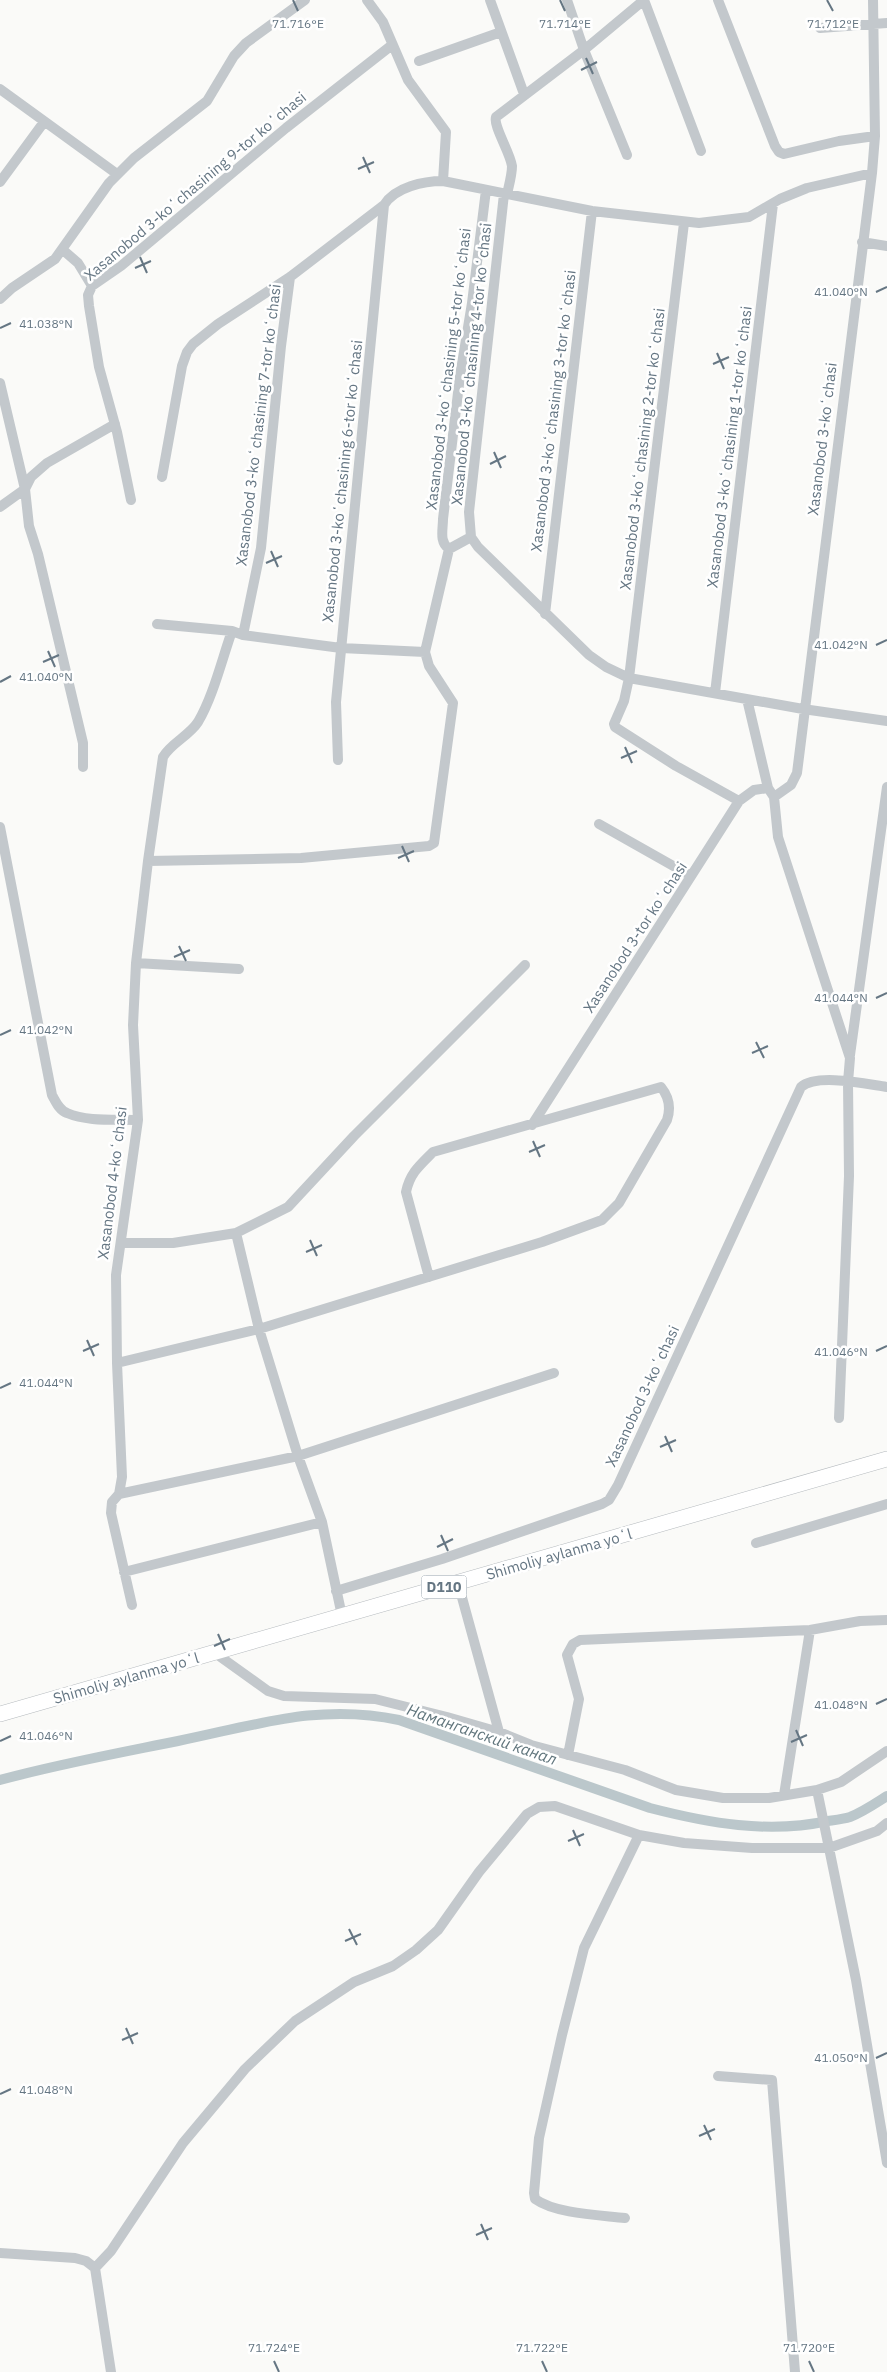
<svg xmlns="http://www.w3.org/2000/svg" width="887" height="2372" font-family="'IBM Plex Sans',sans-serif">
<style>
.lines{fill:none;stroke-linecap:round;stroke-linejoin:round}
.canal{stroke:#bbc7cb;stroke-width:10}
.primary-casing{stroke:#b5babe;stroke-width:16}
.street{stroke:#c3c8cc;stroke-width:10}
.primary{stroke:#fff;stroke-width:15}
.ticks{fill:none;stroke:#657683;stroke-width:2}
.labels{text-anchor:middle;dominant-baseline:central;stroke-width:5;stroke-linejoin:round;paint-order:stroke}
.shield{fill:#fff;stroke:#939fa8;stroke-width:1}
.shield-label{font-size:14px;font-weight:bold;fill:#657683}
.street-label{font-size:15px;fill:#657683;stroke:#fff}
.water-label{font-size:16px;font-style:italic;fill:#60757c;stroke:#fff}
.ticks-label{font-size:12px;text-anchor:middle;fill:#657683;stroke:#fff;stroke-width:5;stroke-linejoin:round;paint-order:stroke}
</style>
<rect width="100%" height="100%" fill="#fafaf8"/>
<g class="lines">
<path class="canal" d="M0,1780C59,1764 119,1753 178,1741C257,1725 319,1703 399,1720L650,1808C708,1823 768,1834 828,1821C835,1820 844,1819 850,1817C863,1812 876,1803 887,1796"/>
<defs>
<path id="primary" d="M0,1714L887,1459"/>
</defs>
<use href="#primary" class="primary-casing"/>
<path class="street" d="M367,0L383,22L408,80L446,132L443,181
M490,0L524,94
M567,0L584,50L627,155
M644,0L701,151
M718,0L775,146L779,152L784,154L839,141L875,136
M820,28L887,23
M419,61L501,32
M0,89L117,174
M0,182L44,122
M504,194L469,512L471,537L478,547L589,655L606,667L629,678L803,709L887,721
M507,194C509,185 512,175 512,166C510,152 493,126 496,117L584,50L644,0
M684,223L629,678L624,701L614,724L615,727L676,766L739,801
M862,242L887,246
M63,250L78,263L92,286
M0,299L12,288L55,259L109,183L134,158L207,101L234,56L246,43L305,0
M0,383L25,489L29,526L38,554L83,743V767
M162,477L182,366L187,352L193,344L218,324L290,277L384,205C395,187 424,181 443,181L592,211L699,223L749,217L780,199L807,188L872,173
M131,500L117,432L99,367L89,306L88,295L92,286L121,266L286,128L392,45
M0,507L25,489L31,477L47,463L115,424
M449,549C439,542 443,530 443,519L460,376L472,303L486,190
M545,614L592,211
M157,624L232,631L243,635L341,648L425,652
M243,635L261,548L281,346L290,277
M715,693L773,204
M747,699L768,788
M338,760L336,702L384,205
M599,824L691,876
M0,827L52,1095C56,1102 59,1110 67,1113C88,1122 115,1119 138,1120
M148,861L301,858L429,846L434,843L453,703L429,666L425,652L449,549L471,537
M136,963L239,969
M850,1055L887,787
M532,1125L739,801L754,790L768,788L774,797
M236,1233L288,1207L354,1136L525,965
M121,1243H173L236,1233L259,1329L298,1456L322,1522
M117,1363L259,1329L542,1242L602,1220L619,1203L667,1120C671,1108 669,1097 661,1087L433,1152C420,1165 410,1173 406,1192L429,1277
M839,1418L849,1176L848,1082L850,1058L778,837L774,797L791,785L797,773L872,173L875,136L873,0
M119,1494L298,1456L554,1373
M756,1543L887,1504
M124,1572L322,1522L342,1616
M458,1583L499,1732
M336,1591L442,1559L602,1504L609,1500L618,1485L801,1087C817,1073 866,1084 887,1087
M132,1605L111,1513L112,1502L119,1494L122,1477L117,1363L116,1275L138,1120L133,1025L136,963L148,861L163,757C171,743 189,736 198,722C213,697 222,659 232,631
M215,1653L268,1691L284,1696L375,1699L447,1717L499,1732L531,1745L625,1770L676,1790L723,1798H769L817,1790L841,1782L887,1751
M568,1755L579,1699L567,1655L573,1644L580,1640L810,1630L860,1621L887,1620
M817,1790L829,1848L877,1831L887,1823
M784,1795L810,1630
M718,2076L772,2080L795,2372
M625,2218C600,2215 556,2214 535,2199L534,2193L539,2138L562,2035L584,1948L639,1835
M0,2253L75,2258L86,2261L95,2268L111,2372
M95,2268L111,2251L183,2143L245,2069L295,2021L354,1982L393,1966L416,1950L438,1930L479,1872L527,1814L539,1807L555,1806L639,1835L684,1843L752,1848H829L856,1980L887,2163"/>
<use href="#primary" class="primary"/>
</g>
<path class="ticks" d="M293,0L298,11M560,0L565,11M827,0L833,11M586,58L593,74M581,70L597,62M363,157L370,173M358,169L374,162M140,257L147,273M135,268L151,261M876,292L887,287M0,328L11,323M717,353L724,369M713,364L729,357M494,452L501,468M490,464L506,456M271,551L278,567M266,563L282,556M876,645L887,640M48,651L55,667M43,662L59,655M0,682L11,676M625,747L632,763M621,758L637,751M402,846L409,862M398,858L414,851M179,946L186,961M174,957L190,950M876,998L887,993M0,1035L11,1030M756,1042L764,1058M752,1053L768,1046M533,1141L540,1157M529,1152L545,1145M310,1240L317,1256M306,1252L322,1245M87,1340L94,1356M83,1351L99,1344M876,1351L887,1346M0,1388L11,1383M665,1436L672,1452M660,1447L676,1440M441,1535L448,1551M437,1547L453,1539M218,1634L225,1650M214,1646L230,1639M876,1704L887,1699M796,1730L803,1746M0,1741L11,1736M791,1742L807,1735M573,1830L580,1846M568,1841L584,1834M349,1929L357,1945M345,1941L361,1934M126,2028L133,2044M122,2040L138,2033M876,2058L887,2053M0,2094L11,2089M704,2125L711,2140M699,2136L715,2129M481,2224L488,2240M476,2235L492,2228M274,2361L279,2372M542,2361L547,2372M809,2361L814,2372"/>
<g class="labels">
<rect class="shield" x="421.5" y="1575.5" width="45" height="23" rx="4"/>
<g class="shield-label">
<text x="444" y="1587">D110</text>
</g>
<g class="street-label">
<text transform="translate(195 186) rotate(-40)">Xasanobod 3-koʻchasining 9-tor koʻchasi</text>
<text transform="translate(471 364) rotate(-84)">Xasanobod 3-koʻchasining 4-tor koʻchasi</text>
<text transform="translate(448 369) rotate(-83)">Xasanobod 3-koʻchasining 5-tor koʻchasi</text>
<text transform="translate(553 411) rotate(-83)">Xasanobod 3-koʻchasining 3-tor koʻchasi</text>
<text transform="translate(258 425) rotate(-83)">Xasanobod 3-koʻchasining 7-tor koʻchasi</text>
<text transform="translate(822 439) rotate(-83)">Xasanobod 3-koʻchasi</text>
<text transform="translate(729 447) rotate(-83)">Xasanobod 3-koʻchasining 1-tor koʻchasi</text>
<text transform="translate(642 449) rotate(-83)">Xasanobod 3-koʻchasining 2-tor koʻchasi</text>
<text transform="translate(342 481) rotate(-84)">Xasanobod 3-koʻchasining 6-tor koʻchasi</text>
<text transform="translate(635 937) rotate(-57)">Xasanobod 3-tor koʻchasi</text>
<text transform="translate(112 1183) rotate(-83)">Xasanobod 4-koʻchasi</text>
<text transform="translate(642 1396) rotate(-65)">Xasanobod 3-koʻchasi</text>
<text transform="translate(559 1554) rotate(-16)">Shimoliy aylanma yoʻl</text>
<text transform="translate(126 1678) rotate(-16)">Shimoliy aylanma yoʻl</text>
</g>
<g class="water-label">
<text transform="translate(482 1734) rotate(19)">Наманганский канал</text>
</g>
</g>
<g class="ticks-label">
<text x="298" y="28">71.716°E</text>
<text x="565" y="28">71.714°E</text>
<text x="833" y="28">71.712°E</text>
<text x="841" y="296">41.040°N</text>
<text x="46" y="328">41.038°N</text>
<text x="841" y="649">41.042°N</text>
<text x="46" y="681">41.040°N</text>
<text x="841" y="1002">41.044°N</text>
<text x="46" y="1034">41.042°N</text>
<text x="841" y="1356">41.046°N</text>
<text x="46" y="1387">41.044°N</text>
<text x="841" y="1709">41.048°N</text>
<text x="46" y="1740">41.046°N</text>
<text x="841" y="2062">41.050°N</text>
<text x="46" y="2094">41.048°N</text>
<text x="274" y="2352">71.724°E</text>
<text x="542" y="2352">71.722°E</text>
<text x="809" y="2352">71.720°E</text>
</g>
</svg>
